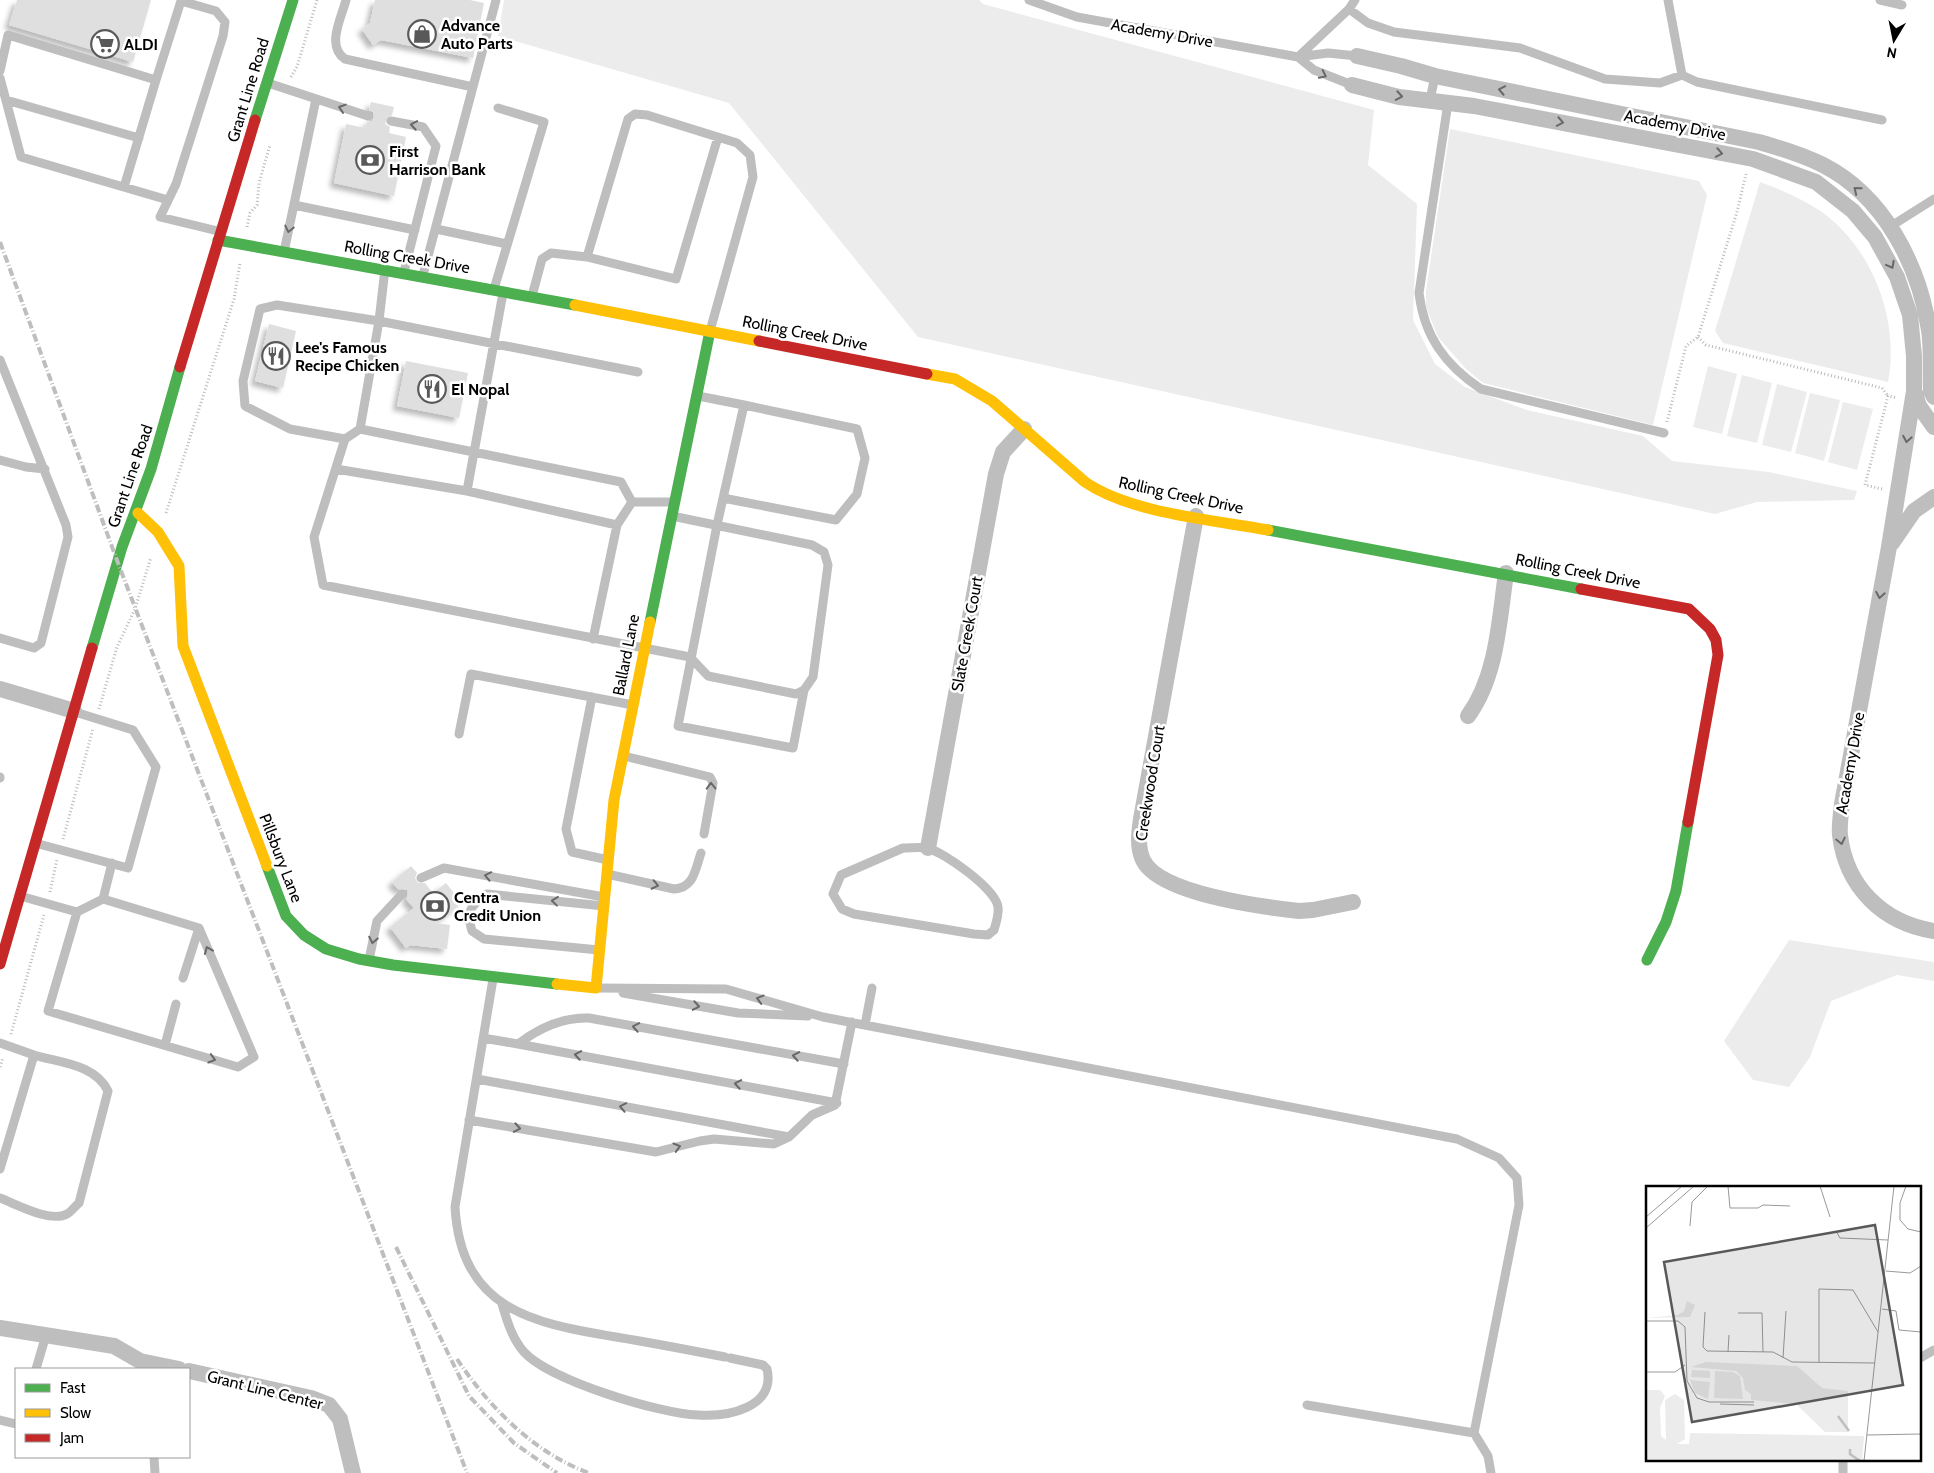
<svg xmlns="http://www.w3.org/2000/svg" width="1934" height="1473" font-family="Cabin,sans-serif">
<style>
.green{fill:#ececec}
.building{fill:#dfdfdf;filter:url(#shadow)}
.lines{fill:none;stroke-linecap:round;stroke-linejoin:round}
.path{stroke:#b9b9b9;stroke-width:3;stroke-dasharray:1 2.5;stroke-linecap:butt}
.lane{stroke:#bebebe;stroke-width:9}
.street{stroke:#bebebe;stroke-width:16}
.fast{stroke:#4caf50;stroke-width:11}
.slow{stroke:#ffc107;stroke-width:11}
.jam{stroke:#c62828;stroke-width:11}
.rail{stroke:#bebebe;stroke-width:4;stroke-dasharray:8 2.5 1 2.5;stroke-linecap:butt}
.oneway{stroke:#686868}
.labels{text-anchor:middle;dominant-baseline:central;stroke-width:5;stroke-linejoin:round;paint-order:stroke}
.poi-label{font-size:16px;font-weight:bold;fill:#000;stroke:#fff;text-anchor:start}
.street-label{font-size:16px;fill:#000;stroke:#fff}
.inset-river{fill:none;stroke:#bfbfbf;stroke-width:2.5}
.inset-road{fill:none;stroke:#999;stroke-width:1}
.view{fill:#595959;fill-opacity:0.15;stroke:#595959;stroke-width:2.5}
.inset-edge{fill:none;stroke:#000;stroke-width:2.5}
</style>
<defs>
<filter id="shadow"><feDropShadow dx="-4.5" dy="4.5" stdDeviation="2.5" flood-color="#0004"/></filter>
</defs>
<rect width="100%" height="100%" fill="#fff"/>
<path class="green" d="M504,0H979L983,4L1374,110L1368,165L1417,204L1413,320L1435,364L1465,387L1527,410L1643,436L1672,461L1769,472L1857,491L1854,500L1757,502L1715,514L918,337L729,103L498,36Z
M1450,129L1699,181L1707,195L1653,425L1483,383L1466,369L1438,337L1426,307V291Z
M1760,182C1782,190 1803,199 1822,212C1873,249 1900,321 1888,382L1723,343L1715,331Z
M1708,366L1737,374L1722,434L1693,427Z
M1742,375L1772,383L1757,443L1727,436Z
M1777,384L1807,392L1791,452L1762,445Z
M1810,393L1840,400L1824,461L1795,453Z
M1843,402L1873,409L1857,470L1828,462Z
M1789,940L1934,962V981L1897,975L1831,1001L1810,1057L1789,1087L1753,1080L1724,1041Z"/>
<path class="building" d="M17,0H151L133,62L9,25Z
M375,0H470L484,3L473,58L381,40L373,45L362,29L370,23Z
M371,102L394,107L392,115L385,119V124L390,127L389,133L406,137L394,196L334,183L346,124L365,128L367,122L372,121L374,117L373,112L369,110Z
M269,324L296,331L283,388L255,381Z
M406,361L468,373L459,418L397,406Z
M411,866L417,873L415,878L418,883H425L433,893L446,883L462,903L436,923L450,925L447,949L410,945L406,948L390,927L414,908L406,899L408,895L407,890L398,889L392,882Z"/>
<g class="lines">
<path class="path" d="M291,77L297,67L317,0
M247,227L250,213L257,205L259,183L270,145
M1698,337L1706,345L1882,388L1888,396
M1667,422L1686,346L1698,337L1737,212L1746,174
M1882,489L1865,485L1888,396L1897,398
M166,513L234,299L240,263
M99,709L117,647L135,609L151,557
M63,839L93,729
M50,892L57,859
M11,1034L44,915
M0,1067L3,1057"/>
<path class="lane" d="M346,0C341,19 326,46 345,59L473,87
M1029,0L1077,17L1298,57L1328,53L1357,56
M1880,0L1902,5
M1349,9L1355,0
M1298,57L1349,9L1368,23L1394,32L1520,48L1605,79L1660,83L1682,75L1668,0
M1298,57L1314,70L1352,85
M0,71L8,35L156,80L181,1L216,11L225,22L223,36L176,184L160,217L218,231
M1682,75L1697,82L1882,120
M0,78L21,157L168,200
M268,83L368,116
M6,100L139,138
M1430,100L1435,76
M1448,103L1419,293C1424,336 1445,365 1481,389L1664,433
M391,121L423,127L436,146L404,272
M124,187L156,80
M294,205L415,230
M1888,228L1934,199
M436,229L507,244
M284,252L316,99
M587,257L676,279L718,137
M385,269L379,321L277,305L260,309L243,381L245,406L290,429L345,439L314,537L323,585L690,657L708,676L796,694L804,690L813,677L828,565L824,552L812,545L672,516
M423,275L496,0
M494,289L544,122L498,108
M503,293L467,491L617,525L632,502H674
M532,296L542,259L551,253L587,257L628,119L635,114L647,115L737,143L750,155L753,177L710,331
M0,360L66,525L68,537L41,643L34,648L0,638
M698,396L744,405L717,525L678,726L793,748L804,690
M360,429L621,482L632,502
M345,439L360,429L379,321L638,372
M0,460L26,467L45,469
M336,469L467,491
M723,498L836,520L857,494L865,458L857,429L744,405
M593,639L617,525
M592,697L566,829L572,852L608,860
M459,734L471,674L633,705
M624,756L710,777L713,783L704,834
M0,777V778
M35,843L128,868L156,767L133,730L75,712
M903,848C911,848 920,847 927,848C944,852 996,889 998,907C999,915 996,923 994,930L988,935L974,934L854,914L842,909L833,894L841,875Z
M607,874L674,889C694,888 695,870 701,853
M421,878L444,868L604,897
M20,896L77,912L48,1011L238,1067L254,1057L199,928L103,899L77,912
M103,899L112,863
M599,950L484,939L472,931C466,911 470,906 487,894L604,906
M369,960L377,921L402,894
M183,978L199,928
M493,979L455,1207C461,1309 531,1323 616,1337C653,1343 689,1350 725,1357
M597,988L726,989L823,1017L1457,1139L1499,1158L1517,1178L1519,1205L1474,1433L1488,1456L1491,1473
M623,993L738,1013L808,1016
M865,1025L872,988
M483,1038L518,1044C539,1028 562,1017 589,1018L844,1064
M0,1043L34,1055L0,1169
M518,1044L837,1103
M165,1045L176,1004
M477,1079L789,1137
M469,1120L656,1152L700,1141L714,1139L774,1144L789,1137L812,1115L835,1105L852,1022
M0,1198C16,1204 50,1223 67,1214C71,1212 75,1206 79,1203L108,1091C95,1064 60,1063 34,1055
M502,1304C507,1321 512,1338 524,1352C549,1380 660,1414 698,1415C727,1417 776,1408 767,1369L763,1365L730,1358
M1920,1358L1934,1350
M36,1369L46,1335
M1307,1405L1474,1433
M0,1420L16,1424
M154,1457L155,1473
M1843,1473V1459"/>
<path class="street" d="M1357,56L1401,66L1435,76L1759,142C1780,148 1803,155 1823,165C1884,196 1919,265 1929,330C1932,349 1930,371 1931,391L1934,397
M1352,85L1399,97L1474,106L1753,159L1816,182L1853,211L1875,237L1897,277L1910,315L1914,356V391L1889,547L1842,804C1841,814 1839,825 1840,835C1846,887 1883,923 1934,931
M1915,393L1919,406L1934,427
M1196,516L1141,819C1139,832 1137,847 1143,860C1159,894 1263,907 1299,911L1313,910L1353,902
M1892,543L1914,511L1934,497
M0,689L74,711
M1468,716C1497,676 1499,622 1506,573
M928,848L996,474L1003,452L1024,429
M0,1328L114,1346L140,1361L179,1369
M189,1371L311,1398L329,1405L340,1419L353,1473"/>
<path class="fast" d="M255,120L293,0
M218,240L575,305
M1268,530L1581,589
M650,622L710,331
M92,648L122,547L151,469L180,367
M267,866L286,916L304,935L326,949L359,959L393,965L557,984
M1647,960L1666,922L1676,891L1688,822"/>
<path class="slow" d="M575,305L759,341
M927,374L955,379L992,401L1085,482C1130,513 1213,520 1268,530
M138,513L158,532L179,566L183,646L267,866
M557,984L596,988L614,800L650,622"/>
<path class="jam" d="M759,341L927,374
M180,367L255,120
M1581,589L1689,609L1710,629L1716,640L1718,655L1688,822
M0,964L92,648"/>
<path class="rail" d="M0,242L118,563L467,1473
M396,1247L469,1396L514,1443L557,1473
M457,1359C489,1407 534,1453 589,1473"/>
</g>
<defs><path id="oneway-chevron" d="M-2-3.5L2.5 0L-2 3.5" fill="none" stroke-width="1.6" stroke-linecap="round" stroke-linejoin="round" transform="scale(1.25)"/></defs>
<g class="oneway">
<use href="#oneway-chevron" transform="translate(1323 75) rotate(26)"/>
<use href="#oneway-chevron" transform="translate(1502 90) rotate(-169)"/>
<use href="#oneway-chevron" transform="translate(1399 96) rotate(10)"/>
<use href="#oneway-chevron" transform="translate(342 108) rotate(-162)"/>
<use href="#oneway-chevron" transform="translate(1560 122) rotate(11)"/>
<use href="#oneway-chevron" transform="translate(414 125) rotate(-170)"/>
<use href="#oneway-chevron" transform="translate(1719 153) rotate(11)"/>
<use href="#oneway-chevron" transform="translate(1857 190) rotate(-141)"/>
<use href="#oneway-chevron" transform="translate(289 229) rotate(102)"/>
<use href="#oneway-chevron" transform="translate(1891 265) rotate(62)"/>
<use href="#oneway-chevron" transform="translate(1907 439) rotate(100)"/>
<use href="#oneway-chevron" transform="translate(1880 595) rotate(100)"/>
<use href="#oneway-chevron" transform="translate(711 786) rotate(-91)"/>
<use href="#oneway-chevron" transform="translate(1841 841) rotate(78)"/>
<use href="#oneway-chevron" transform="translate(488 876) rotate(-169)"/>
<use href="#oneway-chevron" transform="translate(655 885) rotate(12)"/>
<use href="#oneway-chevron" transform="translate(555 901) rotate(-174)"/>
<use href="#oneway-chevron" transform="translate(373 940) rotate(101)"/>
<use href="#oneway-chevron" transform="translate(208 950) rotate(-113)"/>
<use href="#oneway-chevron" transform="translate(760 999) rotate(-164)"/>
<use href="#oneway-chevron" transform="translate(696 1006) rotate(10)"/>
<use href="#oneway-chevron" transform="translate(636 1027) rotate(-170)"/>
<use href="#oneway-chevron" transform="translate(578 1055) rotate(-170)"/>
<use href="#oneway-chevron" transform="translate(796 1056) rotate(-170)"/>
<use href="#oneway-chevron" transform="translate(212 1059) rotate(16)"/>
<use href="#oneway-chevron" transform="translate(738 1084) rotate(-170)"/>
<use href="#oneway-chevron" transform="translate(623 1107) rotate(-169)"/>
<use href="#oneway-chevron" transform="translate(517 1128) rotate(10)"/>
<use href="#oneway-chevron" transform="translate(677 1147) rotate(-16)"/>
</g>
<defs>
<symbol id="shop-ring" viewBox="-11 -11 22 22"><circle r="9.5" fill="#fff" stroke="#595959" stroke-width="1.5"/><path d="M-5-2.5h2.3a2.7 3.5 0 0 1 5.4 0H5L5.5 6h-11ZM-1.5-2.5h3a1.5 2.3 0 0 0-3 0Z" fill="#595959"/></symbol>
<symbol id="supermarket-ring" viewBox="-11 -11 22 22"><circle r="9.5" fill="#fff" stroke="#595959" stroke-width="1.5"/><path d="M-6-5.5h2.5l.6 2H6L4.5 2H-2.5L-4.4-4H-6ZM-1.5 3.2a1.3 1.3 0 1 0 .1 0ZM3 3.2a1.3 1.3 0 1 0 .1 0Z" fill="#595959"/></symbol>
<symbol id="bank-ring" viewBox="-11 -11 22 22"><circle r="9.5" fill="#fff" stroke="#595959" stroke-width="1.5"/><path d="M-6-4H6V4H-6ZM0-2.3a2.3 2.3 0 1 0 0 4.6a2.3 2.3 0 1 0 0-4.6Z" fill="#595959"/></symbol>
<symbol id="restaurant-ring" viewBox="-11 -11 22 22"><circle r="9.5" fill="#fff" stroke="#595959" stroke-width="1.5"/><path d="M-5-6h1v4h1v-4h1v4h1v-4h1v5L-1.5 .5V6h-2V.5L-5-1ZM5-6V6H3V1.5H1.5Q1.5-4 5-6Z" fill="#595959"/></symbol>
</defs>
<g fill-rule="evenodd">
<use href="#shop-ring" x="406" y="18" width="32" height="32"/>
<use href="#supermarket-ring" x="89" y="28" width="32" height="32"/>
<use href="#bank-ring" x="354" y="144" width="32" height="32"/>
<use href="#restaurant-ring" x="260" y="340" width="32" height="32"/>
<use href="#restaurant-ring" x="416" y="373" width="32" height="32"/>
<use href="#bank-ring" x="419" y="890" width="32" height="32"/>
</g>
<g class="labels">
<g class="poi-label">
<text x="441" y="25">Advance<tspan x="441" dy="18">Auto Parts</tspan></text>
<text x="124" y="44">ALDI</text>
<text x="389" y="151">First<tspan x="389" dy="18">Harrison Bank</tspan></text>
<text x="295" y="347">Lee's Famous<tspan x="295" dy="18">Recipe Chicken</tspan></text>
<text x="451" y="389">El Nopal</text>
<text x="454" y="897">Centra<tspan x="454" dy="18">Credit Union</tspan></text>
</g>
<g class="street-label">
<text transform="translate(1162 33) rotate(10)">Academy Drive</text>
<text transform="translate(248 90) rotate(-73)">Grant Line Road</text>
<text transform="translate(1675 125) rotate(11)">Academy Drive</text>
<text transform="translate(407 257) rotate(10)">Rolling Creek Drive</text>
<text transform="translate(805 333) rotate(11)">Rolling Creek Drive</text>
<text transform="translate(130 476) rotate(-71)">Grant Line Road</text>
<text transform="translate(1181 495) rotate(12)">Rolling Creek Drive</text>
<text transform="translate(1578 571) rotate(11)">Rolling Creek Drive</text>
<text transform="translate(967 634) rotate(-80)">Slate Creek Court</text>
<text transform="translate(626 655) rotate(-79)">Ballard Lane</text>
<text transform="translate(1850 763) rotate(-80)">Academy Drive</text>
<text transform="translate(1150 783) rotate(-81)">Creekwood Court</text>
<text transform="translate(281 858) rotate(69)">Pillsbury Lane</text>
<text transform="translate(265 1390) rotate(14)">Grant Line Center</text>
</g>
</g>
<g transform="translate(1646 1186)">
<rect width="275" height="275" fill="#fff"/>
<path d="M41,115L49,119L44,131L0,132L32,129L38,125ZM60,176L151,180L176,202L202,205V246H179L150,218L105,214V208L99,204L97,192L90,185L45,181ZM46,184L64,185V192L45,191ZM69,185L87,186L94,190L97,213L68,212ZM44,194L64,196L62,213L49,207ZM0,204H14L19,210L14,222L15,250L20,254L19,214L29,208L38,214L39,253L31,258H43L44,247L218,250L216,275H0Z" fill="#ececec"/>
<path class="inset-river" d="M192,230L203,245M204,263V268L214,275"/>
<path class="inset-road" d="M82,0L84,22H112L117,19L144,20M174,0L184,31M260,0L254,17V34L262,43L275,46M0,31L36,0M44,40L46,16L62,0M0,42L48,0M190,45L194,52L242,54M240,85L264,87L275,80M236,123L250,125L253,144L275,146M59,126L57,161L61,165L127,166L146,176L229,177M92,127H116L117,166M0,135H32L39,141L41,195L51,212L63,216H108M82,166L83,149M137,172L140,125M173,177V103L207,104L232,146M0,186H29L39,179M74,218L108,219M221,249L275,248M218,275L248,0"/>
<path class="view" d="M229,39L257,199L46,236L18,76Z"/>
<rect width="275" height="275" class="inset-edge"/>
</g>
<rect x="15" y="1368" width="175" height="90" fill="#ffffff" stroke="#999999"/>
<rect x="25" y="1384" width="25" height="8" fill="#4caf50" stroke="#999999"/>
<text x="60" y="1393" font-size="15" fill="#000000">Fast</text>
<rect x="25" y="1409" width="25" height="8" fill="#ffc107" stroke="#999999"/>
<text x="60" y="1418" font-size="15" fill="#000000">Slow</text>
<rect x="25" y="1434" width="25" height="8" fill="#c62828" stroke="#999999"/>
<text x="60" y="1443" font-size="15" fill="#000000">Jam</text>
<g transform="translate(1894 40) rotate(190)" stroke="#ffffff" stroke-width="4" paint-order="stroke">
<path d="M0-4L9 19L0 12L-9 19Z" fill="#000000"/>
<text y="-8" font-size="14" font-weight="bold" text-anchor="middle" fill="#000000">N</text>
</g>
</svg>
